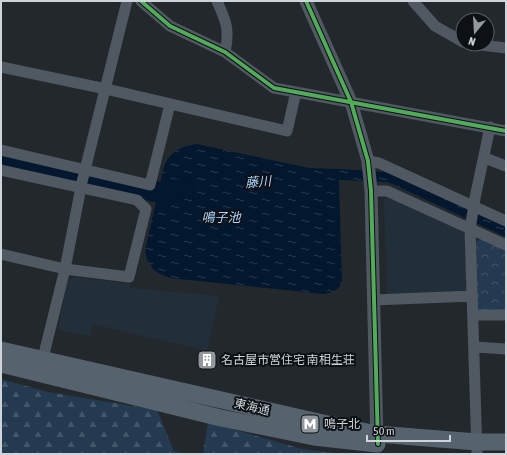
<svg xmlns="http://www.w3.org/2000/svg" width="507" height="455" font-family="'Asap Condensed','Noto Sans JP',sans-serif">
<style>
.built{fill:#222f3b}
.forest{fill:url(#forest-firs)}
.park{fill:url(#park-crowns)}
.water{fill:url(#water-ripples)}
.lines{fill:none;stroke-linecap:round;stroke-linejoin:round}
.river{stroke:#03182f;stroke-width:20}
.minor{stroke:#505861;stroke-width:11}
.tertiary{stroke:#505861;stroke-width:13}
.primary{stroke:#56626d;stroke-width:17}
.cycleway-casing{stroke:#0d1115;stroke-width:6}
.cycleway{stroke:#51ab58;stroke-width:4}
.labels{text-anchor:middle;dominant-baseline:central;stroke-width:4;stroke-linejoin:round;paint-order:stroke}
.poi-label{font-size:12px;fill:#ced4da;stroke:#0d1115;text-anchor:start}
.street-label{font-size:12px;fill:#ced4da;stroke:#0d1115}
.water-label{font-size:13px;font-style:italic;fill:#acd5fe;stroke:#0d1115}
</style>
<defs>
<pattern id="forest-firs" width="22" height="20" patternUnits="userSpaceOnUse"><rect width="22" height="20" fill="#233a51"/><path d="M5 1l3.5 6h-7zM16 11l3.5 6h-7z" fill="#425669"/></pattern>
<pattern id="park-crowns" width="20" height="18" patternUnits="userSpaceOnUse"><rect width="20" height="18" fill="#233a51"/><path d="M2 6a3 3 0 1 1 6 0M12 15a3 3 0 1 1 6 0" fill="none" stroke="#425669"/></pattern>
<pattern id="water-ripples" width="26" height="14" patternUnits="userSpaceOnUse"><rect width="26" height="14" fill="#03182f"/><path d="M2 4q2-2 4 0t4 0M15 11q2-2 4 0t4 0" fill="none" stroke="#27394d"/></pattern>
</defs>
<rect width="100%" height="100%" fill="#23282d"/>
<path class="built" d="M388,196L461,229L466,236L467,291L464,294L391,297L387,293L384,200Z
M73,277L130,284V288L219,296L207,351L93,324L90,336L58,330L68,280Z"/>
<path class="forest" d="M1,379L48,392L157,410L174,451L186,454H1Z
M208,422L302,449L344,454H203Z"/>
<path class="park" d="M481,239L506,250V312H482L477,309L475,242Z"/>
<path class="water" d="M197,144L309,168L341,169L386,172L506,227V237L388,182L339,180L342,281C339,291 332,293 323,294L170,278L158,273L153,269L147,260L145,250L164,166C170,152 182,145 197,144Z"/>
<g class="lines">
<path class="river" d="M1,159L154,192L185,189"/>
<path class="minor" d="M141,1L170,26L225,52L274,88L506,131
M217,1C226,21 230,30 225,52
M413,1L435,26L463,42
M472,44L506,48
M1,67L106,89L287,131L296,92
M1,150L150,185L170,104
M485,158L506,166
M368,161L379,163L506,221
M1,170L137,200L146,209L129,277L65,269L1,254
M371,191H387L506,245
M373,300L473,296
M473,315H506
M475,347L506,349
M41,366L65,269L82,182L127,1
M477,454L470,229L475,198L490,127"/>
<path class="tertiary" d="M306,1L351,102L368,161L371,191L377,443"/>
<path class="primary" d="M1,350L323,423L377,434L477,442H506
M1,364L221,418L314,437L377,444"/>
<defs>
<path id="cycleway" d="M141,1L170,26L225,52L274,88L506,131
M306,1L351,102L368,161L371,191L378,444"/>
</defs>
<use href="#cycleway" class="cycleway-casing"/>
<use href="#cycleway" class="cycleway"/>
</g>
<defs>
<symbol id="building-square" viewBox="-11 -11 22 22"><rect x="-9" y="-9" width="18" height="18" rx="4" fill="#92989d" stroke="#0d1115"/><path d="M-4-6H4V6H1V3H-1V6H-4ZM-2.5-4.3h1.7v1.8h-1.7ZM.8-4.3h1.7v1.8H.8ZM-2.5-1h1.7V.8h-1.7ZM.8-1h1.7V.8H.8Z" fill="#fff"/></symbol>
<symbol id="metro-square" viewBox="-11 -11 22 22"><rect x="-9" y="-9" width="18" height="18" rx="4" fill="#92989d" stroke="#0d1115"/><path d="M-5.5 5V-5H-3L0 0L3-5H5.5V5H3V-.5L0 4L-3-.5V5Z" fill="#fff"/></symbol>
</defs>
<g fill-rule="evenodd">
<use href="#building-square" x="196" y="349" width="22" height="22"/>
<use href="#metro-square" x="299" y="413" width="22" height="22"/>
</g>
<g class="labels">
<g class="poi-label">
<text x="221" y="360">名古屋市営住宅 南相生荘</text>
<text x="324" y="424">鳴子北</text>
</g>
<g class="street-label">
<text transform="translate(252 407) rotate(13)">東海通</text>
</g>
<g class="water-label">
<text transform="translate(258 182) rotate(-5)">藤川</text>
<text x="221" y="217">鳴子池</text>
</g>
</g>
<rect width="507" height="455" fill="none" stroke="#ced4da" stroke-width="4"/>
<g transform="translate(475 32) rotate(198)"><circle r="19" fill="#0d1115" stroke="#5a5f64"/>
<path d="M0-3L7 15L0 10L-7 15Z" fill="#92989d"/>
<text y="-6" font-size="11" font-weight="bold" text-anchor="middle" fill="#ced4da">N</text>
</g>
<path d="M367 435v6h83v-6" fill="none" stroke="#ced4da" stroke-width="2"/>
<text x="373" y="435" font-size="12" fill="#ced4da" stroke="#0d1115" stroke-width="3" paint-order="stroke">50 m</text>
</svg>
